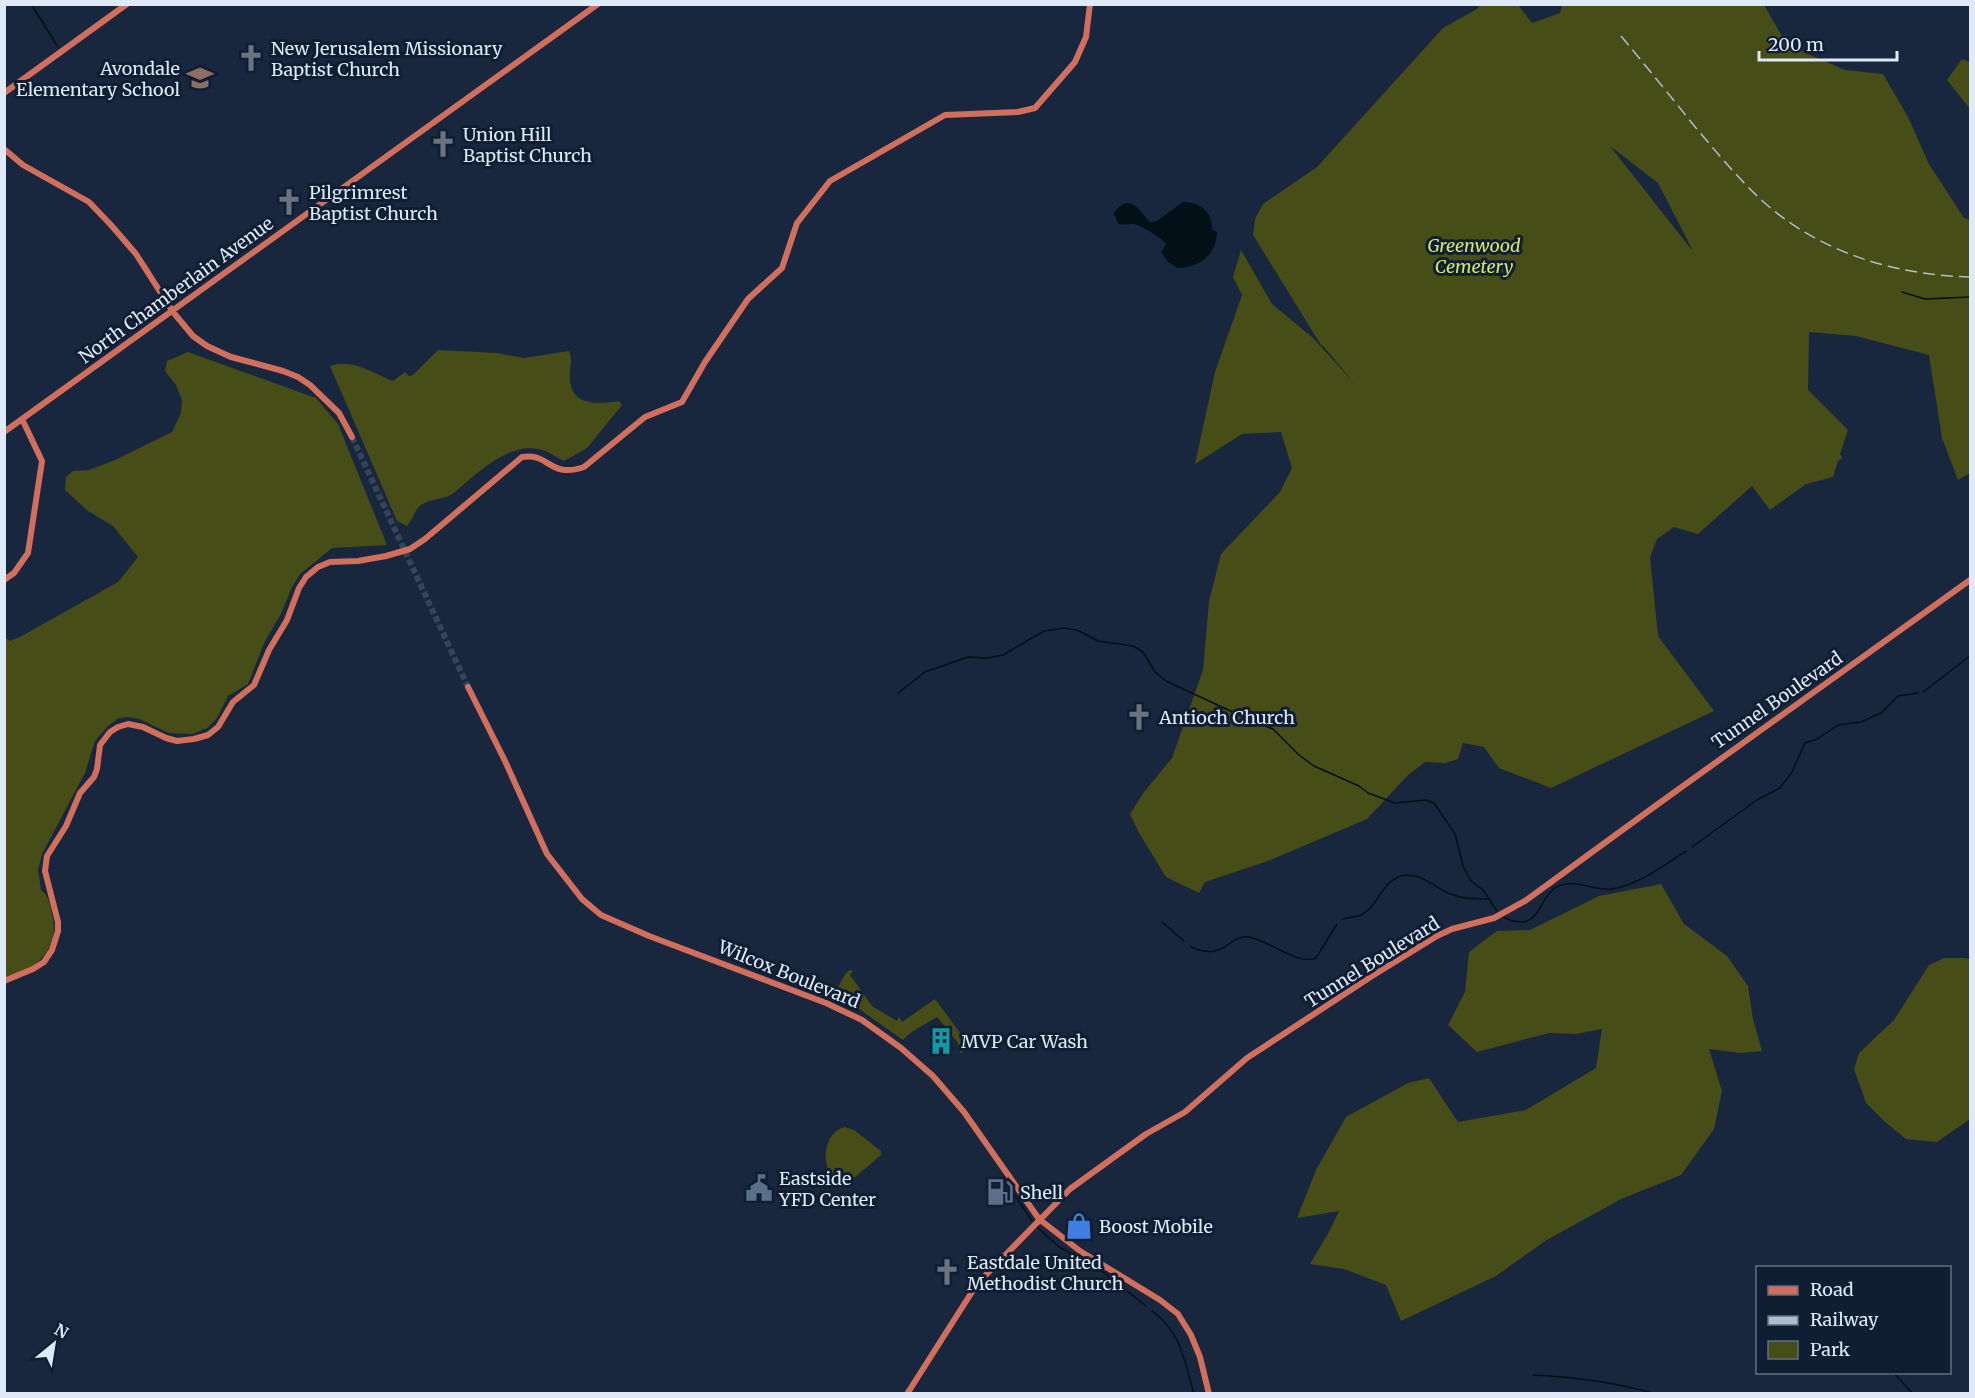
<svg xmlns="http://www.w3.org/2000/svg" width="1975" height="1398" font-family="Merriweather,serif">
<style>
.green{fill:#464d16;fill-rule:evenodd}
.water{fill:#041018}
.lines{fill:none;stroke-linecap:round;stroke-linejoin:round}
.stream{stroke:#041018;stroke-width:1.5}
.secondary-tunnel{stroke:#36445a;stroke-width:6;stroke-dasharray:6 3;stroke-linecap:butt}
.secondary{stroke:#d16e5c;stroke-width:6}
.rail{stroke:#b1bccd;stroke-width:1.5;stroke-dasharray:12 6;stroke-linecap:butt}
.labels{text-anchor:middle;dominant-baseline:central;stroke-width:6;stroke-linejoin:round;paint-order:stroke}
.poi-label{font-size:18px;fill:#dfe9f8;stroke:#0f1e33;text-anchor:start}
.park-label{font-size:18px;font-style:italic;fill:#d7e862;stroke:#0f1e33}
.street-label{font-size:18px;fill:#dfe9f8;stroke:#0f1e33}
</style>
<rect width="100%" height="100%" fill="#18273e"/>
<path class="green" d="M1480,5H1518L1532,23L1560,13L1562,5H1764L1787,45L1845,70L1883,74L1908,117L1929,164L1964,218L1970,220V473L1958,480L1942,438L1929,355L1856,336L1809,332L1808,390L1848,430L1840,454L1842,458L1838,461L1833,477L1806,484L1770,510L1752,486L1698,534L1674,527L1657,539L1650,557L1658,636L1714,711L1551,788L1499,768L1484,747L1463,743L1458,759L1445,763L1425,762L1408,775L1367,819L1268,861L1205,882L1199,893L1166,877L1139,833L1130,814L1144,792L1172,758L1203,670L1209,601L1221,554L1280,492L1292,468L1281,432L1242,434L1195,464L1215,372L1242,295L1233,277L1241,250L1272,304L1313,338L1354,383L1324,347L1321,345L1253,235L1255,219L1263,204L1317,167L1443,28L1477,9ZM1610,146L1658,183L1692,249H1691Z
M1962,59L1970,62V109L1947,80Z
M438,350L497,353L524,358L569,351C573,361 569,369 570,379C571,407 600,404 619,401L622,405L587,448L564,461C556,457 547,450 538,449C505,443 474,477 451,495C441,500 425,499 418,508C414,513 412,520 407,526L397,521L330,366C352,358 373,373 393,381L405,372L409,376L413,375Z
M188,352L316,398L338,424L387,545L332,548L300,574L292,587L281,614L265,641L248,684L228,696L217,718L207,728L193,734L169,733L139,719L128,717L119,718L108,726L95,741L85,773L42,854L38,870L41,890C49,896 50,905 52,915C58,935 49,956 31,967C23,972 13,974 5,977L4,637L10,641L20,637L118,582L138,557L113,526L88,511L65,490L66,477L73,471L89,470L115,460L172,432L181,413L182,400L176,385L165,371L167,361Z
M1661,884L1684,924L1727,956L1748,986L1753,1019L1762,1051L1741,1053L1709,1049L1722,1091L1714,1129L1681,1175L1621,1199L1545,1241L1496,1276L1401,1321L1386,1285L1344,1269L1310,1264L1329,1232L1339,1211L1297,1218L1316,1170L1346,1117L1408,1083L1429,1078L1458,1122L1526,1110L1596,1068L1602,1029L1576,1034L1549,1033L1477,1052L1448,1025L1465,992L1469,952L1497,931L1530,930L1599,896Z
M1944,958H1963L1970,959V1119L1937,1142L1906,1139L1884,1121L1866,1103L1854,1069L1859,1053L1894,1020L1929,965Z
M849,970L853,971L850,975L872,1006L897,1021L899,1017L902,1022L935,999L966,1041V1050L960,1053L958,1043L937,1017C926,1024 911,1030 903,1040L859,1009L838,1000L835,993L844,976Z
M845,1127L854,1130L881,1151V1155L848,1183C845,1182 842,1182 839,1181C819,1172 822,1132 845,1127Z"/>
<path class="water" d="M1183,202C1201,202 1213,213 1212,230L1217,232C1216,255 1201,267 1178,268L1168,262L1161,252L1166,244C1162,238 1139,224 1133,224C1127,224 1124,225 1118,224L1114,213C1129,191 1139,210 1150,222L1157,221Z"/>
<g class="lines">
<path class="stream" d="M31,4L58,47
M1902,292L1925,299L1970,297
M1923,692L1970,656
M898,693L925,672L968,657L987,658L1003,655L1044,631L1063,628L1077,630L1098,641L1133,646L1143,652L1155,672L1166,681L1252,721L1273,729L1299,755L1314,766L1359,786L1368,793L1395,803L1426,800L1434,803L1455,834L1463,866L1471,881L1483,890L1497,911
M1692,847L1757,800L1780,788L1792,772L1805,743L1817,739L1838,725L1861,722L1881,713L1898,696L1918,693
M1501,916C1544,938 1535,894 1561,885C1578,880 1595,891 1612,889C1638,885 1665,865 1686,851
M1343,919C1349,917 1356,917 1361,915C1378,907 1382,881 1401,876C1421,872 1432,886 1448,893C1461,899 1476,899 1490,899
M1162,922L1184,941
M1191,947C1226,962 1228,934 1249,937C1268,940 1298,966 1316,958L1337,924
M1010,1188L1032,1221
M1037,1227L1059,1247L1098,1268L1146,1306
M1152,1311C1182,1333 1184,1360 1194,1394
M1893,1372L1913,1394
M1533,1375C1575,1377 1615,1382 1656,1394"/>
<path class="secondary-tunnel" d="M352,437L468,687"/>
<path class="secondary" d="M4,93L127,4
M4,149L23,165L89,202L111,225L136,254L173,312L193,336L207,346L231,357L283,371L298,377L310,385L339,413L352,437
M4,432L598,4
M4,580L14,573L28,553L42,461L22,419
M468,687L505,761L547,854L582,899L601,915L649,936L826,1003L862,1020L901,1048L933,1076L964,1112L1039,1219L1080,1251L1160,1300L1178,1314L1191,1335L1200,1357L1209,1394
M4,981L33,969L44,962L52,950L58,931V922L45,871L47,856L66,826L80,793L94,777L97,769L100,745L110,732L118,727L128,724L143,727L166,738L177,741L194,739L208,735L218,727L233,702L254,685L269,650L287,620L299,588L306,577L318,567L330,562L358,561L386,556L410,549L425,539L522,457C549,452 549,479 584,467L645,417L682,402L705,362L748,299L782,268L797,223L830,181L945,115L1018,112L1035,108L1075,62L1086,37L1090,4
M907,1394L977,1284L1070,1189L1146,1134L1185,1112L1247,1058L1372,976L1437,936L1452,929L1494,918L1525,901L1658,804L1970,580"/>
<path class="rail" d="M1621,36C1646,66 1671,97 1696,128C1719,155 1741,182 1767,205C1824,254 1897,275 1970,277"/>
</g>
<defs>
<symbol id="church-bare" viewBox="-9 -9 18 18"><path d="M-1.2-6h2.4v3.5h3.3v2.4h-3.3V6h-2.4V-.1h-3.3v-2.4h3.3Z" fill="#6b7280" stroke="#0f1e33" stroke-width="2.5" paint-order="stroke"/></symbol>
<symbol id="school-bare" viewBox="-9 -9 18 18"><path d="M0-5L7-2L0 1L-7-2ZM-4 1L0 2.5L4 1V4Q0 6-4 4Z" fill="#8d6e63" stroke="#0f1e33" stroke-width="2.5" paint-order="stroke"/></symbol>
<symbol id="building-bare" viewBox="-9 -9 18 18"><path d="M-4-6H4V6H1V3H-1V6H-4ZM-2.5-4.3h1.7v1.8h-1.7ZM.8-4.3h1.7v1.8H.8ZM-2.5-1h1.7V.8h-1.7ZM.8-1h1.7V.8H.8Z" fill="#0f9aa8" stroke="#0f1e33" stroke-width="2.5" paint-order="stroke"/></symbol>
<symbol id="civic-bare" viewBox="-9 -9 18 18"><path d="M-.6-6.5H3V-4.5H.6V-3L4-1V1h2V6H-6V1h2V-1L-.6-3ZM-1.2 2.5V6h2.4V2.5Z" fill="#5c6f8a" stroke="#0f1e33" stroke-width="2.5" paint-order="stroke"/></symbol>
<symbol id="fuel-bare" viewBox="-9 -9 18 18"><path d="M-5.5-6h7V0h2V4h1.3V-2.5L3-4.5l.8-.8L6-3V5H2.5V1h-1V6h-7ZM-4.2-4.7v3.2H.2V-4.7Z" fill="#5c6f8a" stroke="#0f1e33" stroke-width="2.5" paint-order="stroke"/></symbol>
<symbol id="shop-bare" viewBox="-9 -9 18 18"><path d="M-5-2.5h2.3a2.7 3.5 0 0 1 5.4 0H5L5.5 6h-11ZM-1.5-2.5h3a1.5 2.3 0 0 0-3 0Z" fill="#3f7fe0" stroke="#0f1e33" stroke-width="2.5" paint-order="stroke"/></symbol>
</defs>
<g fill-rule="evenodd">
<use href="#church-bare" x="232" y="39" width="38" height="38"/>
<use href="#school-bare" x="181" y="59" width="38" height="38"/>
<use href="#church-bare" x="424" y="125" width="38" height="38"/>
<use href="#church-bare" x="270" y="183" width="38" height="38"/>
<use href="#church-bare" x="1120" y="698" width="38" height="38"/>
<use href="#building-bare" x="922" y="1022" width="38" height="38"/>
<use href="#civic-bare" x="740" y="1169" width="38" height="38"/>
<use href="#fuel-bare" x="981" y="1173" width="38" height="38"/>
<use href="#shop-bare" x="1060" y="1207" width="38" height="38"/>
<use href="#church-bare" x="928" y="1253" width="38" height="38"/>
</g>
<g class="labels">
<g class="poi-label">
<text x="271" y="48">New Jerusalem Missionary<tspan x="271" dy="21">Baptist Church</tspan></text>
<text x="180" y="68" text-anchor="end">Avondale<tspan x="180" dy="21">Elementary School</tspan></text>
<text x="463" y="134">Union Hill<tspan x="463" dy="21">Baptist Church</tspan></text>
<text x="309" y="192">Pilgrimrest<tspan x="309" dy="21">Baptist Church</tspan></text>
<text x="1159" y="717">Antioch Church</text>
<text x="961" y="1041">MVP Car Wash</text>
<text x="779" y="1178">Eastside<tspan x="779" dy="21">YFD Center</tspan></text>
<text x="1020" y="1192">Shell</text>
<text x="1099" y="1226">Boost Mobile</text>
<text x="967" y="1262">Eastdale United<tspan x="967" dy="21">Methodist Church</tspan></text>
</g>
<g class="park-label">
<text x="1474" y="245">Greenwood<tspan x="1474" dy="21">Cemetery</tspan></text>
</g>
<g class="street-label">
<text transform="translate(176 290) rotate(-36)">North Chamberlain Avenue</text>
<text transform="translate(1777 700) rotate(-35)">Tunnel Boulevard</text>
<text transform="translate(1372 962) rotate(-32)">Tunnel Boulevard</text>
<text transform="translate(789 974) rotate(22)">Wilcox Boulevard</text>
</g>
</g>
<rect width="1975" height="1398" fill="none" stroke="#dfe9f8" stroke-width="12"/>
<rect x="1756" y="1266" width="195" height="108" fill="#0f1e33" stroke="#626f82" stroke-width="1.5"/>
<rect x="1768" y="1286" width="30" height="9" fill="#d16e5c" stroke="#626f82" stroke-width="1.5"/>
<text x="1810" y="1296" font-size="18" fill="#dfe9f8">Road</text>
<rect x="1768" y="1316" width="30" height="9" fill="#b1bccd" stroke="#626f82" stroke-width="1.5"/>
<text x="1810" y="1326" font-size="18" fill="#dfe9f8">Railway</text>
<rect x="1768" y="1341" width="30" height="18" fill="#464d16" stroke="#626f82" stroke-width="1.5"/>
<text x="1810" y="1356" font-size="18" fill="#dfe9f8">Park</text>
<g transform="translate(54 1344) rotate(30)" stroke="#0f1e33" stroke-width="4.5" paint-order="stroke">
<path d="M0-4.5L10 22L0 15L-10 22Z" fill="#dfe9f8"/>
<text y="-9" font-size="16" font-weight="bold" text-anchor="middle" fill="#dfe9f8">N</text>
</g>
<path d="M1759 51v9h138v-9" fill="none" stroke="#dfe9f8" stroke-width="3"/>
<text x="1768" y="51" font-size="18" fill="#dfe9f8" stroke="#0f1e33" stroke-width="4.5" paint-order="stroke">200 m</text>
</svg>
